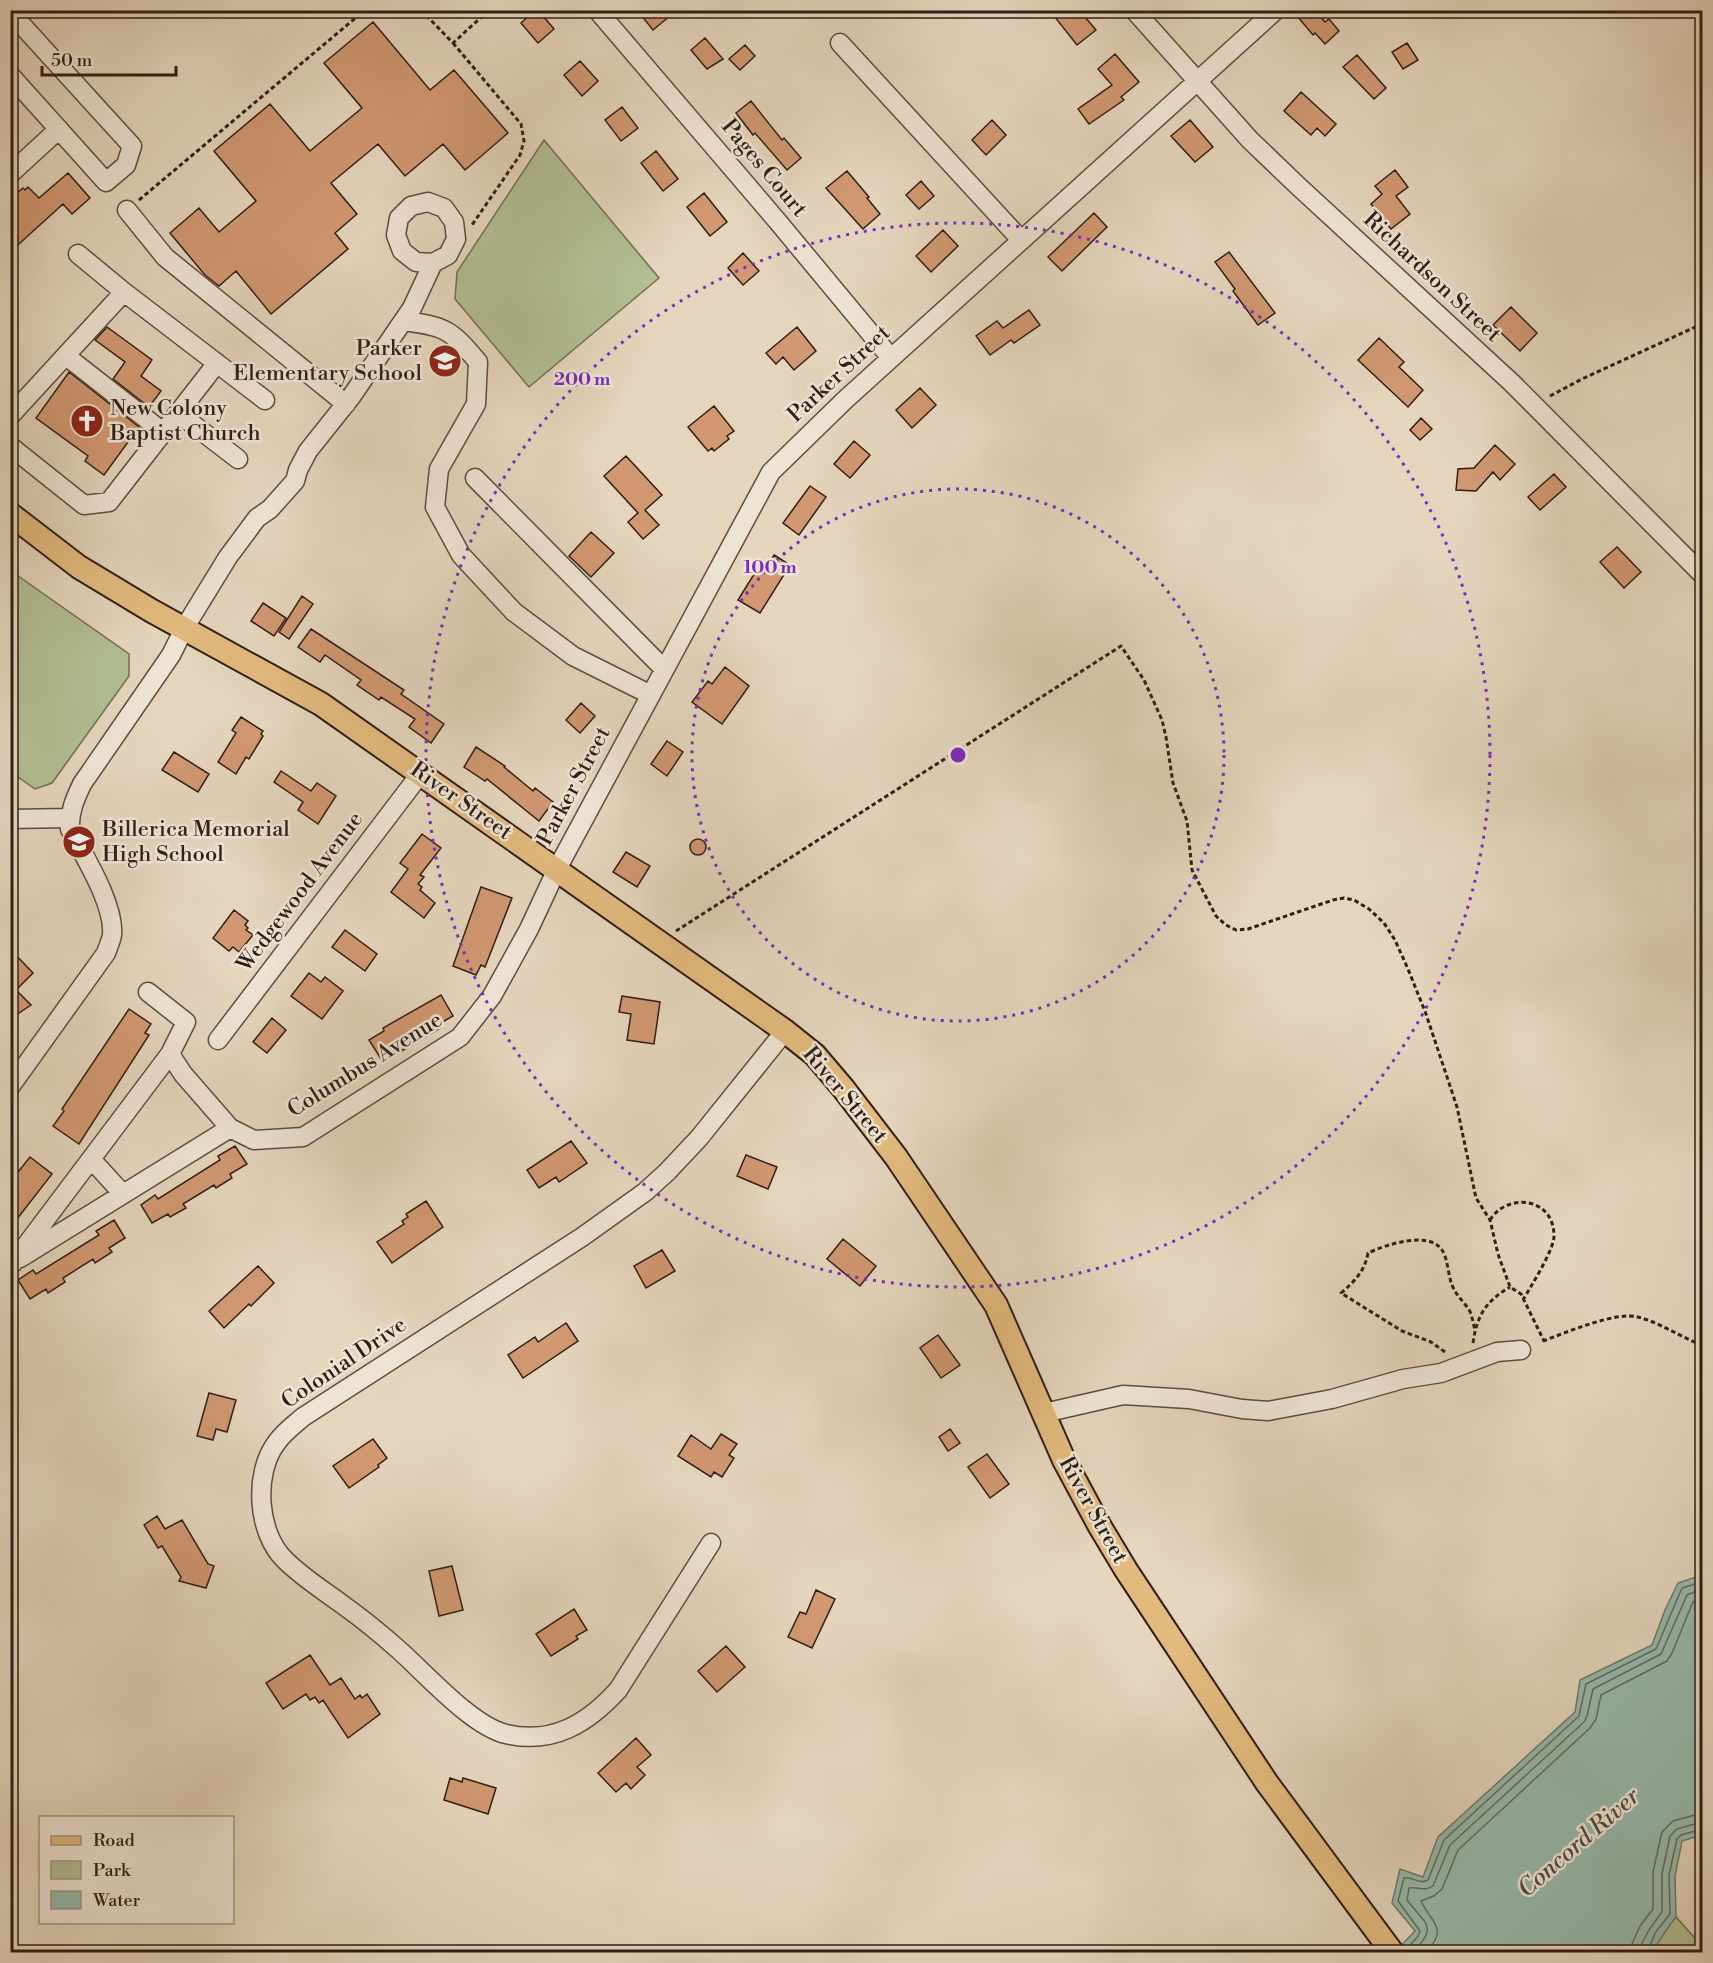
<svg xmlns="http://www.w3.org/2000/svg" width="1713" height="1963" font-family="'Libre Bodoni',serif">
<style>
.green{fill:#b2be93;stroke:#716e54;stroke-width:1.5}
.water{fill:#97b9ab;stroke:#6e7b6f;stroke-width:1.5}
.lines{fill:none;stroke-linecap:round;stroke-linejoin:round}
.shore{stroke:#646c60;stroke-width:1.5}
.building{fill:#d19872;stroke:#301e16;stroke-width:1.5}
.minor-casing{stroke:#5d4c40;stroke-width:21}
.major-casing{stroke:#301e16;stroke-width:26}
.path{stroke:#301e16;stroke-width:3;stroke-dasharray:4.5 3;stroke-linecap:butt}
.minor{stroke:#eee4d4;stroke-width:18}
.major{stroke:#e2ba7e;stroke-width:22}
.ring{fill:none;stroke:#7b2cbf;stroke-width:3;stroke-dasharray:3 6}
.labels{text-anchor:middle;dominant-baseline:central;stroke-width:5;stroke-linejoin:round;paint-order:stroke}
.street-label{font-size:22px;fill:#301e16;stroke:#eee4d4}
.poi-label{font-size:22px;fill:#301e16;stroke:#eee4d4;text-anchor:start}
.water-label{font-size:24px;font-style:italic;fill:#4f4c43;stroke:#eee4d4}
.centre{fill:#7b2cbf;stroke:#eee4d4;stroke-width:3}
.ring-label{font-size:18px;text-anchor:middle;font-weight:bold;fill:#7b2cbf;stroke:#eee4d4;stroke-width:5;stroke-linejoin:round;paint-order:stroke}
</style>
<rect width="100%" height="100%" fill="#e5d5bd"/>
<filter id="stains"><feTurbulence type="fractalNoise" baseFrequency=".00333" numOctaves="4"/><feColorMatrix values="0 0 0 0 .2 0 0 0 0 .09 0 0 0 0 .02 0 0 0 .5 -.17"/></filter>
<radialGradient id="worn" r=".72"><stop offset=".6" stop-color="#630" stop-opacity="0"/><stop offset="1" stop-color="#630" stop-opacity=".3"/></radialGradient>
<path class="green" d="M544,140L659,278L529,387L455,299L457,272Z
M11,571L129,654V676L52,783L35,789L11,772Z
M1676,1917L1702,1946V1952H1652L1660,1936Z"/>
<path class="water" d="M1702,1575V1835L1682,1841L1675,1876L1676,1917C1667,1928 1660,1940 1652,1952H1395L1415,1931L1392,1903L1400,1869L1423,1877L1438,1837L1575,1712L1580,1680L1652,1645L1665,1610L1678,1583Z"/>
<g class="lines">
<path class="shore" d="M1405,1951L1418,1936L1420,1931L1398,1901L1404,1878C1412,1876 1419,1885 1428,1880L1444,1840L1579,1716L1586,1684L1656,1649L1682,1588L1702,1582
M1413,1952C1439,1926 1425,1924 1407,1900L1409,1888C1417,1886 1424,1892 1433,1886L1450,1845L1584,1722L1587,1716L1593,1689L1661,1654L1687,1595L1702,1589
M1426,1952C1450,1927 1430,1922 1421,1901L1434,1896L1442,1889L1458,1850L1590,1728L1596,1719L1601,1695L1667,1661L1672,1653L1693,1602L1702,1599
M1631,1952L1632,1944L1640,1926L1653,1909V1872L1662,1832L1673,1821L1702,1813
M1640,1952L1641,1945L1649,1930L1662,1912V1874L1670,1836L1677,1829L1702,1822
M1648,1952L1655,1933L1670,1914L1669,1875L1677,1839L1681,1835L1702,1829"/>
</g>
<path class="building" d="M535,10H538L554,29L538,43L521,23Z
M637,10H677L653,30Z
M1062,10H1079L1096,30L1077,45L1054,16Z
M1292,10H1315L1325,22L1329,19L1339,31L1325,44L1315,33L1313,35Z
M373,22L430,90L454,70L508,133L465,170L443,144L405,176L378,144L331,183L357,214L335,233L348,249L271,314L236,271L219,286L205,275L170,233L199,208L219,232L256,201L214,151L270,104L310,151L362,108L324,63Z
M705,38L723,59L707,69L691,50Z
M1407,43L1418,60L1403,69L1392,52Z
M745,45L755,56L740,70L729,59Z
M1115,54L1139,82L1121,97L1124,100L1089,124L1078,109L1112,85L1098,69Z
M1357,55L1386,88L1374,99L1343,67Z
M580,61L598,81L582,96L564,75Z
M1301,92L1336,124L1325,136L1317,128L1311,135L1284,111Z
M751,101L782,140L784,138L801,158L787,170L755,133L753,135L736,113Z
M622,107L638,128L621,141L605,120Z
M992,120L1006,135L986,155L972,140Z
M1190,120L1213,147L1195,162L1171,136Z
M656,151L678,179L663,191L641,163Z
M1395,170L1408,187L1396,196L1410,214L1391,229L1371,204L1382,194L1375,186Z
M847,171L869,197L867,198L880,214L863,229L826,188Z
M68,173L90,198L72,214L63,204L10,252V199L23,188L25,190L28,187L39,198Z
M921,181L934,196L919,209L906,195Z
M704,193L727,222L710,236L687,207Z
M1094,213L1107,227L1062,271L1048,257Z
M943,230L958,246L931,272L916,256Z
M1229,252L1275,313L1258,325L1233,291L1235,289L1215,262Z
M743,253L759,271L743,285L728,268Z
M1511,307L1537,333L1520,351L1493,325Z
M1029,310L1040,325L1014,343L1011,340L990,355L976,336L997,321L1003,328Z
M107,327L152,360L141,376L161,391L149,407L113,379L125,362L95,340Z
M797,327L816,351L794,370L783,357L776,364L766,353Z
M1379,338L1404,362L1399,367L1423,390L1408,407L1358,360Z
M69,372L139,427L104,475L85,461L88,456L36,418Z
M920,388L936,405L912,428L896,410Z
M714,406L734,431L727,436L729,439L714,451L712,448L708,451L688,427Z
M1421,418L1432,429L1420,440L1410,430Z
M854,441L870,455L850,478L834,464Z
M1495,445L1515,464L1500,480L1493,472L1476,491L1456,490L1458,469L1474,468Z
M626,456L662,495L645,510L659,525L643,539L628,522L638,513L604,476Z
M1554,474L1566,487L1540,510L1528,497Z
M810,486L826,497L799,535L783,523Z
M591,532L614,553L591,577L569,556Z
M1617,547L1641,572L1624,588L1600,562Z
M774,555L790,565L760,613L738,600L756,571L759,573L764,565L767,567Z
M302,596L313,604L289,639L279,632Z
M263,603L286,618L274,636L251,621Z
M311,629L404,690L401,694L444,724L431,743L409,727L415,719L381,697L379,700L357,685L361,680L325,655L320,662L298,647Z
M725,667L749,686L722,724L692,702L708,681L712,684Z
M581,703L595,716L580,733L566,720Z
M241,717L263,731L261,734L263,736L249,759L246,757L236,774L218,762L236,733L232,730Z
M667,741L683,752L667,776L651,764Z
M476,747L505,766L504,767L533,791L535,788L553,802L539,821L487,779L485,781L464,767Z
M174,752L209,774L198,792L162,770Z
M281,771L311,791L317,783L336,796L318,824L298,810L303,802L274,782Z
M422,834L441,848L420,875L424,877L418,884L422,887L420,890L435,903L424,918L391,892L408,869L400,863Z
M690 847a8 8 0 1 1 16 0a8 8 0 1 1-16 0Z
M626,852L650,866L637,887L613,872Z
M481,887L512,898L485,967L481,965L476,975L453,966Z
M234,910L248,921L245,925L248,928L246,930L253,935L239,952L233,947L229,951L213,938Z
M345,930L377,954L365,971L332,947Z
M10,949L33,973L16,990L31,1005L10,1019Z
M309,973L321,982L325,977L343,991L322,1019L291,996Z
M441,995L453,1016L437,1025L440,1028L383,1062L369,1040L384,1031L383,1028Z
M622,996L660,1002L654,1044L627,1040L631,1014L619,1012Z
M129,1009L151,1024L145,1033L149,1035L79,1144L53,1126L64,1111L62,1109Z
M272,1018L286,1030L267,1053L253,1042Z
M571,1141L587,1163L559,1182L556,1177L539,1188L527,1170Z
M235,1146L247,1164L230,1174L232,1178L216,1188L214,1185L183,1204L186,1208L170,1217L168,1214L152,1223L141,1205L155,1195L158,1199L220,1160L218,1156Z
M746,1155L777,1167L768,1189L737,1176Z
M30,1157L52,1174L10,1228V1182Z
M426,1201L443,1227L392,1263L377,1242L404,1224L402,1221L408,1217L406,1214Z
M114,1220L125,1238L109,1248L112,1252L95,1263L93,1259L63,1278L65,1282L48,1293L46,1289L30,1299L18,1280L33,1270L36,1274L99,1235L96,1231Z
M843,1239L876,1266L860,1286L827,1259Z
M662,1250L675,1271L646,1288L634,1266Z
M258,1266L274,1283L251,1306L249,1304L224,1328L209,1311Z
M566,1323L578,1341L523,1378L508,1355L535,1337L538,1342Z
M938,1335L960,1365L941,1378L920,1348Z
M209,1393L236,1400L227,1432L216,1429L213,1440L197,1436Z
M950,1429L960,1443L948,1451L939,1437Z
M721,1434L737,1444L729,1455L734,1458L722,1477L714,1472L711,1477L678,1456L691,1435L711,1449Z
M373,1439L387,1458L378,1465L379,1467L349,1488L333,1466Z
M987,1454L1009,1484L990,1498L968,1467Z
M157,1516L165,1529L182,1520L208,1564L214,1566L206,1588L179,1581L181,1577L162,1546L158,1548L144,1525Z
M452,1566L463,1610L439,1616L429,1571Z
M816,1590L835,1599L812,1648L788,1637L800,1612L806,1614Z
M574,1609L587,1630L576,1636L578,1639L551,1656L536,1634Z
M726,1646L745,1667L717,1692L698,1671Z
M310,1655L330,1685L341,1678L355,1699L360,1695L362,1698L367,1694L380,1714L348,1738L323,1700L319,1703L315,1697L310,1700L306,1694L283,1709L266,1683Z
M636,1738L651,1755L637,1767L645,1775L631,1789L626,1783L616,1792L598,1773Z
M450,1778L462,1782L463,1778L496,1788L488,1814L444,1800Z"/>
<g class="lines">
<defs>
<path id="minor" d="M597,10L779,223L891,358
M1134,10L1250,140L1298,186L1512,383L1702,574
M10,12L132,146L126,165L106,182L10,75
M840,43L1021,240
M10,174L59,129
M127,210L165,257L346,404
M78,254L124,292
M403,321C444,326 451,329 478,362L476,404L439,469L435,507L461,555L514,612L573,656L651,695
M66,356L163,432
M178,413L238,459
M10,416L124,292L265,400
M10,446L84,505L109,502L217,363
M475,478L664,669
M10,819L69,818
M218,1040L421,773
M170,1054L183,1074L230,1128L254,1140L303,1137L460,1037L492,996L529,929L557,869L771,472L846,399L1276,10
M10,1087L106,953C108,947 111,941 112,935C115,905 84,856 70,829C69,812 75,799 82,784L171,655L185,627L228,557L257,518L270,509L295,481L298,470L308,451L351,397L412,308L433,263L448,255L456,239L454,222L444,208L428,202L411,206L399,218L396,235L402,251L416,262L433,263
M91,1159L123,1194
M20,1258L230,1128
M12,1264L170,1054L186,1022L148,992
M1044,1413L1123,1395L1189,1399L1242,1409L1268,1411L1332,1399L1403,1379L1441,1373L1497,1352L1521,1350
M711,1543L618,1690C588,1723 553,1745 506,1734C472,1726 426,1674 399,1650C380,1633 360,1617 339,1602C321,1589 301,1576 285,1560C257,1533 253,1473 277,1442C284,1432 294,1425 303,1417L582,1237L645,1192L667,1172L699,1138L785,1031"/>
<path id="major" d="M10,514L79,567L152,611L321,704L785,1031L815,1055L843,1088L896,1157L996,1305L1064,1460L1099,1525L1126,1570L1267,1783L1392,1952"/>
</defs>
<use href="#minor" class="minor-casing"/>
<use href="#major" class="major-casing"/>
<path class="path" d="M421,10L453,43L489,10
M453,43L521,124L524,141L520,155L472,225
M139,200L365,10
M1550,396L1582,379L1702,324
M676,931L1121,646L1144,680L1162,720L1166,737L1173,783L1187,821L1192,870L1216,916L1226,925L1236,930L1248,929L1333,900L1344,898L1354,900L1369,909L1384,923L1395,940L1408,969L1426,1014L1457,1107L1476,1198L1490,1220L1498,1254L1510,1287L1521,1294L1544,1341
M1490,1220C1506,1193 1554,1196 1554,1236C1554,1250 1531,1286 1523,1300
M1543,1341C1565,1333 1616,1311 1638,1317C1661,1323 1680,1337 1702,1345
M1473,1343C1477,1315 1486,1301 1510,1287
M1445,1352L1431,1342L1402,1331L1341,1293C1354,1282 1365,1271 1368,1253C1385,1245 1429,1230 1442,1250C1448,1259 1448,1275 1452,1285C1456,1295 1462,1300 1468,1308C1472,1314 1473,1323 1475,1330"/>
<use href="#minor" class="minor"/>
<use href="#major" class="major"/>
</g>
<g class="ring">
<circle cx="958" cy="755" r="266"/>
<circle cx="958" cy="755" r="532"/>
</g>
<defs>
<symbol id="school-disc" viewBox="-11 -11 22 22"><circle r="9.5" fill="#8f2418" stroke="#eee4d4"/><path d="M0-5L7-2L0 1L-7-2ZM-4 1L0 2.5L4 1V4Q0 6-4 4Z" fill="#fff"/></symbol>
<symbol id="church-disc" viewBox="-11 -11 22 22"><circle r="9.5" fill="#8f2418" stroke="#eee4d4"/><path d="M-1.2-6h2.4v3.5h3.3v2.4h-3.3V6h-2.4V-.1h-3.3v-2.4h3.3Z" fill="#fff"/></symbol>
</defs>
<g fill-rule="evenodd">
<use href="#school-disc" x="426" y="342" width="38" height="38"/>
<use href="#church-disc" x="68" y="402" width="38" height="38"/>
<use href="#school-disc" x="60" y="823" width="38" height="38"/>
</g>
<g class="labels">
<g class="street-label">
<text transform="translate(764 168) rotate(50)">Pages Court</text>
<text transform="translate(1432 277) rotate(43)">Richardson Street</text>
<text transform="translate(839 374) rotate(-43)">Parker Street</text>
<text transform="translate(574 786) rotate(-62)">Parker Street</text>
<text transform="translate(461 801) rotate(35)">River Street</text>
<text transform="translate(300 892) rotate(-53)">Wedgewood Avenue</text>
<text transform="translate(365 1065) rotate(-32)">Columbus Avenue</text>
<text transform="translate(845 1095) rotate(50)">River Street</text>
<text transform="translate(344 1363) rotate(-34)">Colonial Drive</text>
<text transform="translate(1093 1510) rotate(61)">River Street</text>
</g>
<g class="poi-label">
<text x="422" y="348" text-anchor="end">Parker<tspan x="422" dy="25">Elementary School</tspan></text>
<text x="110" y="408">New Colony<tspan x="110" dy="25">Baptist Church</tspan></text>
<text x="102" y="829">Billerica Memorial<tspan x="102" dy="25">High School</tspan></text>
</g>
<g class="water-label">
<text transform="translate(1579 1843) rotate(-41)">Concord River</text>
</g>
</g>
<circle cx="958" cy="755" r="9" class="centre"/>
<g class="ring-label">
<text x="582" y="385">200 m</text>
<text x="770" y="573">100 m</text>
</g>
<rect width="1713" height="1963" fill="none" stroke="#e5d5bd" stroke-width="36"/>
<rect x="12" y="12" width="1689" height="1939" fill="none" stroke="#301e16" stroke-width="3"/>
<rect x="18" y="18" width="1677" height="1927" fill="none" stroke="#301e16" stroke-width="1.5"/>
<rect x="39" y="1816" width="195" height="108" fill="#eee4d4" stroke="#a29588" stroke-width="1.5"/>
<rect x="51" y="1836" width="30" height="9" fill="#e2ba7e" stroke="#a29588" stroke-width="1.5"/>
<text x="93" y="1846" font-size="18" fill="#301e16">Road</text>
<rect x="51" y="1861" width="30" height="18" fill="#b2be93" stroke="#a29588" stroke-width="1.5"/>
<text x="93" y="1876" font-size="18" fill="#301e16">Park</text>
<rect x="51" y="1891" width="30" height="18" fill="#97b9ab" stroke="#a29588" stroke-width="1.5"/>
<text x="93" y="1906" font-size="18" fill="#301e16">Water</text>
<path d="M42 66v9h134v-9" fill="none" stroke="#301e16" stroke-width="3"/>
<text x="51" y="66" font-size="18" fill="#301e16" stroke="#eee4d4" stroke-width="4.5" paint-order="stroke">50 m</text>
<rect width="100%" height="100%" filter="url(#stains)"/>
<rect width="100%" height="100%" fill="url(#worn)"/>
</svg>
